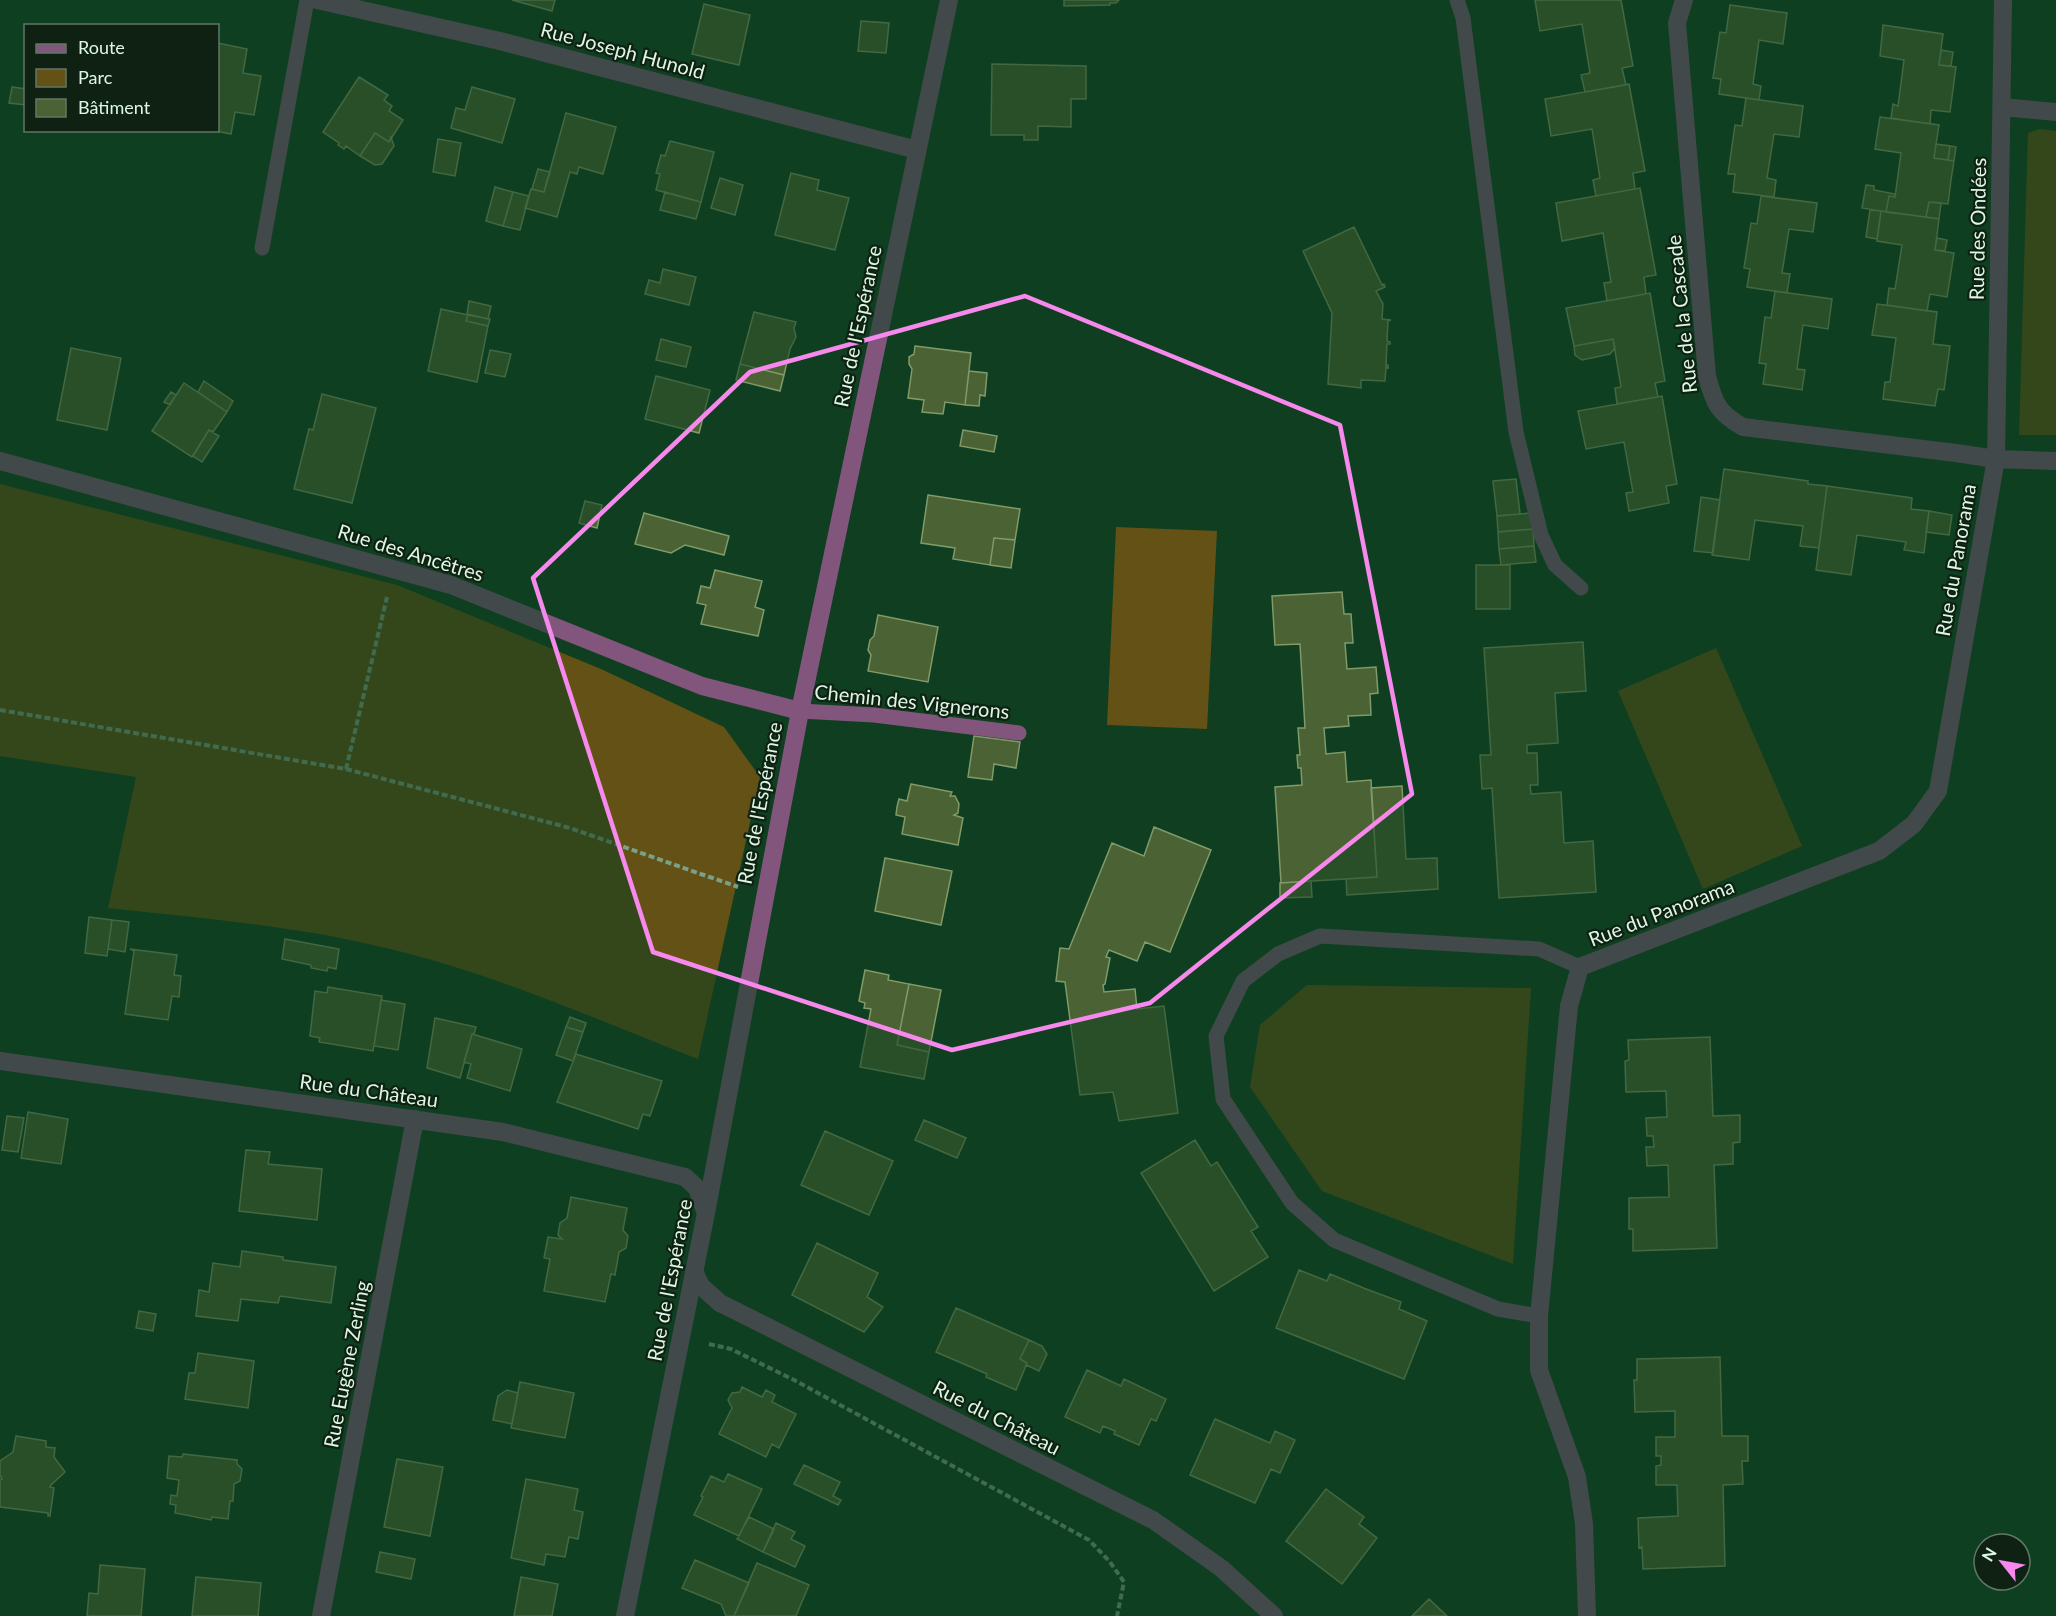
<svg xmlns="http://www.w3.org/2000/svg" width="2056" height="1616" font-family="Lato,sans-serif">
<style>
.green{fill:#635115}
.building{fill:#4a6234;stroke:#809a69;stroke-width:1.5}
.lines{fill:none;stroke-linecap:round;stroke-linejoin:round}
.path{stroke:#7ca087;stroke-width:4;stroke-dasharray:6 3;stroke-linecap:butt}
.lane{stroke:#82557d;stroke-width:15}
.street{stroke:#82557d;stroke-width:18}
.marked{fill:none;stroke:#f788ec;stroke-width:4.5;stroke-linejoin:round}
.labels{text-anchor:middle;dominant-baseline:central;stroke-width:4.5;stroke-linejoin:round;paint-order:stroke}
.street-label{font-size:20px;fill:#def7e3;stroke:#0e2113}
</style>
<rect width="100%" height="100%" fill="#0f3f20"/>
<path class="green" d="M2040,129L2056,131V435H2019L2028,133Z
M0,484L397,585L601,669L724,727L760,777L698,1059C595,1019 493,973 386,948C295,926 201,918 108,908L136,777L0,756Z
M1116,527L1217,531L1207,729L1107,725Z
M1716,648L1802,846L1703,889L1618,691Z
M1307,985L1531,988L1513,1264L1322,1191L1250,1087L1260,1025Z"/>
<path class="building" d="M512,0H555L552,11Z
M1064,0H1119L1116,3H1110V5L1064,6Z
M1535,0H1621L1633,66L1622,68L1626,85L1585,92L1581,75L1590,73L1582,24L1540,31Z
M704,4L750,15L739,65L692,54Z
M1730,5L1787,13L1783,44L1759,40L1753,84L1761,86L1759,100L1719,94L1721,79L1713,78L1720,32L1726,33Z
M861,21L889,23L886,53L858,51Z
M1883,25L1943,34L1939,65L1956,67L1950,112L1931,110L1930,124L1891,118L1893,104L1898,106L1904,60L1880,56Z
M218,43L247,49L243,73L261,76L254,115L235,112L231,134L211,130H218Z
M1941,50L1953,52L1951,66L1939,65Z
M992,64L1086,66V99H1071V127L1038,126V140H1024V135H991Z
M359,77L388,95L384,100L392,106L389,111L403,120L389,142L375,133L360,156L346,146L344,149L338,145L339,143L323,132Z
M1629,84L1645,171L1633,173L1635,189L1596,196L1593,180L1600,178L1592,129L1551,136L1545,99Z
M12,87L26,89V105L9,103Z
M472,87L515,99L502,143L451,128L456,108L465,110Z
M1746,98L1803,106L1799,137L1774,134L1767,178L1776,180L1774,197L1733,192L1735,174H1728L1735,125L1742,126Z
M566,113L616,127L603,174L579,167L577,174L570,172L557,217L525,208L531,189L544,192Z
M1880,117L1939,125L1934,158L1954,161L1951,180L1948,204L1929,202L1926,217L1886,212L1889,196L1895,197L1901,153L1875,149Z
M375,133L389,142L391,137L394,146L382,164L375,165L360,156Z
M438,139L461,143L455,176L433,172Z
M670,141L714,152L701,202L656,190L660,174L656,173L661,155L665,156Z
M1936,144L1950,146L1948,160L1934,158Z
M1950,146L1956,147L1954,161L1948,160Z
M538,169L550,172L544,192L532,189Z
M791,173L819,180L817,190L849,198L835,250L775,235Z
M720,178L743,185L735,215L711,208Z
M1866,185L1874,186V190L1895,194V197L1889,196L1886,212L1862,208Z
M495,187L513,192L503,226L486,221Z
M1640,188L1656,275L1644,277L1646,294L1607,301L1604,283L1611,282L1603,233L1562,241L1556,203Z
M513,192L529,196L520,230L503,226Z
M665,192L701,202L696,219L660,210Z
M1761,196L1817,203L1813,232L1789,229L1782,273L1790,274L1787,293L1747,287L1750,269L1744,268L1751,223L1757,224Z
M1929,202L1941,203L1939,219L1926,217Z
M1870,210L1881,211L1877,239L1866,237Z
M1881,211L1939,219L1935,250L1954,253L1947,297L1930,294L1927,311L1887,305L1889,288L1895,289L1902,245L1877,241Z
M1354,227L1382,285L1384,284L1385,287L1376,291L1383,304L1382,319L1391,320L1388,321L1387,341L1390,342V344H1387L1386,365H1388V368L1386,367L1385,381L1361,380V388L1328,384L1332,313L1303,251Z
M1937,238L1947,240L1945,251L1935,250Z
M663,269L696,277L689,305L645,294L649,280L660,283Z
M1775,291L1832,299L1828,329L1803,325L1797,369L1805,370L1802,390L1763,384L1766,364L1759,363L1762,341L1765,317L1771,318Z
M1650,293L1665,381L1655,383L1658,397L1617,404L1615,388L1621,387L1613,339L1574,346L1566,308Z
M469,301L491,306L488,319L467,314Z
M1877,304L1937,312L1933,344L1950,346L1944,390L1938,389L1935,406L1883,399L1885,382H1890L1896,338L1872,335Z
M441,309L468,315L466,321L488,326L477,382L428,371Z
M754,312L796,322L794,328L796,337L790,349L784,375L740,364Z
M468,315L490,319L488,326L466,321Z
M661,339L691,347L686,367L656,360Z
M1613,339L1615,348L1610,354L1582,360L1575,355L1574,346Z
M915,346L971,353L965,405L945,402L943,414L922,412L924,400L908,398L912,369L909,364V357L914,354Z
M71,348L121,358L107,430L57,420Z
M490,350L511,354L505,377L485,373Z
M740,364L784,375L780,391L736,380Z
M969,371L987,373L985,396L980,395L979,406L965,405Z
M656,376L710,390L699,433L645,419Z
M204,381L233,401L227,412L198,392Z
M184,383L227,412L213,432L209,430L192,457L152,431Z
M171,392L176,395L170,405L164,402Z
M322,394L376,408L352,503L294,489L309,429L313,430Z
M1662,396L1677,484L1666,486L1669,503L1629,511L1626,493L1633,492L1624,442L1586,449L1578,411Z
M209,430L219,436L202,462L193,456Z
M963,430L997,436L994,452L960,446Z
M1724,469L1808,481V484L1827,486L1819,548L1800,546L1803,526L1755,520L1749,560L1712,555Z
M1516,479L1520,514L1497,516L1493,481Z
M1827,486L1912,498L1911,509L1929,511L1924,553L1904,550L1906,542L1857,535L1851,575L1816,570Z
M928,495L1020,509L1015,540L994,538L990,565L953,559L955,548L921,543Z
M1701,497L1720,500L1713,553L1694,551Z
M585,501L602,505L597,528L579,523Z
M1929,511L1952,515L1949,535L1926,532Z
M644,513L729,536L724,555L685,545L671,553L635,544Z
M1531,513L1533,529L1498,532L1497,516Z
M1533,529L1534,546L1499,549L1498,532Z
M994,538L1015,540L1011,568L990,565Z
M1534,546L1536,562L1501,565L1499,549Z
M1476,565H1510V609H1476Z
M715,570L762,581L755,607L764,610L758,636L701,624L706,605L697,603L701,586L710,588Z
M1342,592L1344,614H1351L1353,643H1345L1347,669L1376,667L1378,693L1370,694L1371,715L1348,716L1349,726L1324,728L1326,754L1345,752L1347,782L1371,780L1377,877L1281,883L1275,787L1302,785L1301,768H1298L1297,755H1300L1298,728H1305L1300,644L1275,645L1272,596Z
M878,615L938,627L928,682L868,671L871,655L868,650L870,640L874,636Z
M1583,642L1586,691L1555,693L1558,743L1527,745V753H1537L1538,785H1530L1531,794L1561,792L1564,843L1593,841L1596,892L1499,898L1492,788L1482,789L1480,755H1491L1484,648Z
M974,736L1020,742L1016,768L994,764L992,780L968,777Z
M911,784L952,792L950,796H955L959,804L958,813L954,815L963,818L958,845L902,834L905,817L896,815L897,807L899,799L907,801Z
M1402,786L1406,859L1437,858L1438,889L1347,895L1346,879L1377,877L1371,788Z
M1154,827L1211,850L1170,952L1145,942L1137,961L1109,950L1106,957L1110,958L1105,984L1103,985L1104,992L1135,989L1137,1009L1164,1006L1178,1113L1119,1121L1113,1092L1080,1095L1065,982L1056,981L1060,948L1069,949L1112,843L1144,856Z
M885,858L952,871L941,925L875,911Z
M1311,881L1312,897L1280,898V883Z
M89,917L112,920L107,956L85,953Z
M112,920L129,922L125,952L108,949Z
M285,939L339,949L336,969L328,967L327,971L311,968V965L282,959Z
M130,949L177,955L174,975L181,976L179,997L172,996L168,1020L125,1014L134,951Z
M865,970L889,975L888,980L909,984L897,1045L929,1052L924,1079L860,1067L871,1009L864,1008L865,1003L859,1001Z
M909,984L941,990L929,1052L897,1045Z
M328,987L382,996L373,1051L319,1042L320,1038L310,1036L315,991L327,993Z
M381,1000L405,1004L398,1050L374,1046Z
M570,1017L586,1023L583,1032L566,1027Z
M435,1018L476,1027L474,1034H472L460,1078L427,1068Z
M566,1027L583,1032L573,1061L556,1055Z
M472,1034L522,1049L510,1091L467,1078L471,1064L464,1062Z
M1710,1037L1713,1116L1740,1115V1142L1733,1143V1164L1714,1165L1717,1248L1633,1251V1229H1629V1198L1669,1197L1668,1165L1647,1166L1646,1147H1654L1653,1136H1647L1646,1118L1667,1117L1666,1091L1626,1092L1625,1061L1629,1060L1628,1040Z
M576,1054L662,1081L650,1116L643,1114L638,1129L557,1102Z
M28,1112L68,1119L61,1164L21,1158Z
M7,1116L24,1118L18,1152L2,1150Z
M924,1120L966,1138L957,1158L915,1140Z
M825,1131L893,1161L869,1215L801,1185Z
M1195,1140L1211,1166L1217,1162L1258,1227L1251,1231L1268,1257L1214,1291L1141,1173Z
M246,1150L270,1152L268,1164L322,1169L317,1220L239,1211Z
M571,1197L627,1208L623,1230L628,1236L626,1248L619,1252L615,1275L611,1274L605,1302L544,1291L550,1259L544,1258L548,1237L562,1239L558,1235L560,1223L567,1218Z
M817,1243L878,1273L867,1297L883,1307L864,1332L792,1295Z
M242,1251L283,1257V1260L336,1267L331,1303L280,1296L278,1303L241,1299L238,1321L196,1316L199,1290L209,1292L213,1263L240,1267Z
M1299,1270L1327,1281L1330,1274L1366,1289L1401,1302L1399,1309L1427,1321L1404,1379L1276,1328Z
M956,1308L1029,1340L1020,1359L1027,1363L1016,1390L986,1377L987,1374L936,1352Z
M139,1311L156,1314L153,1331L136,1328Z
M1029,1340L1042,1346L1047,1354L1039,1371L1026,1365L1027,1363L1020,1359Z
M198,1353L254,1361L248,1408L185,1399L189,1373H195Z
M1720,1357L1722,1436H1748V1461H1742L1743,1484L1723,1485L1725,1566L1643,1569L1642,1547L1639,1548L1638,1518L1678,1516L1677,1485H1656V1466L1661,1465V1456H1656V1437H1675V1411L1635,1412L1634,1380H1637V1359Z
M1087,1370L1121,1386L1124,1379L1166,1399L1156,1421L1151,1419L1139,1445L1114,1434L1115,1431L1103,1426L1100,1433L1065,1417Z
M520,1382L574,1393L565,1438L511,1428Z
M742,1387L762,1397L766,1390L775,1395L772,1402L796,1414L779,1448L772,1444L766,1457L719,1434L732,1408L728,1400L732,1393L740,1392Z
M507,1390L518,1393L512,1424L493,1420L498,1396Z
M1215,1419L1270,1443L1275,1431L1295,1440L1280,1473L1271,1469L1255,1503L1190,1475Z
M16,1436L46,1441V1447L55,1448L54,1457L65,1472L51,1485L50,1487L54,1488L50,1516H48V1513L0,1507V1480L2,1479L0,1475V1461L13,1452Z
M183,1454L237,1460V1464L242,1469L240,1481L234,1484L233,1501H230L228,1519L212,1517L211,1520L175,1513L176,1505L170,1504L171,1495L177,1496L179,1480L167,1478L169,1456L182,1457Z
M397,1459L443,1467L430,1536L384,1527Z
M804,1465L840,1482L833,1496L841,1500L838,1505L794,1484Z
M728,1474L762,1489L739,1536L694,1515L703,1497L701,1496L711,1476L724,1482Z
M526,1479L578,1489L574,1510L583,1512L578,1539L569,1537L565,1557L546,1554L544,1565L511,1558Z
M1326,1489L1364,1517L1359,1524L1377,1538L1342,1584L1286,1541Z
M749,1517L774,1529L763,1552L737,1539Z
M776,1523L795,1532L791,1539L805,1546L795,1567L763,1552Z
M380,1552L415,1559L411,1579L376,1572Z
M695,1560L749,1583L734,1616H726L721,1604L682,1588Z
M757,1563L809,1585L796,1616H734Z
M100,1565L145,1569L141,1616H87L89,1593L98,1594Z
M196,1577L261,1583L258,1616H192Z
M521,1577L558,1584L552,1616H514Z
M1429,1599L1447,1616H1412Z"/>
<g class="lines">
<path class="path" d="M0,710L346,769L570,828L738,887
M346,769L387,597
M709,1344L731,1349L794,1380L1089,1540L1110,1562L1124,1582L1117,1616"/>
<path class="lane" d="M1457,0L1463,18L1516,432L1541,535L1555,565L1581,588
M262,248L307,0
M800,711L874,715L1019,733
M1539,1316L1498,1309L1334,1240L1292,1203L1223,1099L1216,1036L1243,981L1278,954L1320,936L1539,949L1580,967"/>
<path class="street" d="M317,0L500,41L917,150
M1684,0L1677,23L1707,376C1714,403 1718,413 1743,427L1956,453L1996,459L2056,461
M2002,107L2056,112
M0,461L451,585L702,686L800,711
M0,1061L503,1132L685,1177L697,1188L705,1211
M694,1271L701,1286L720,1303L1153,1520L1221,1568L1274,1616
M321,1616L415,1119
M625,1616L706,1213L800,711L949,0
M1587,1616L1584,1524L1577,1477L1539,1370V1316L1569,1006L1580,967L1879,851L1914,824L1938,791L1996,459L2003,0"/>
</g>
<path d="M0 0H2056V1616H0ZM1025,296L1340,425L1412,794L1150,1003L952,1050L653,952L533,578L750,372Z" fill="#0f3f20" fill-opacity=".55" fill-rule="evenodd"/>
<path class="marked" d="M1025,296L1340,425L1412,794L1150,1003L952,1050L653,952L533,578L750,372Z"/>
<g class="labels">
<g class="street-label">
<text transform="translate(623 50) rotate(15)">Rue Joseph Hunold</text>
<text transform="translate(1977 229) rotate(-89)">Rue des Ondées</text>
<text transform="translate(1681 314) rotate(-96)">Rue de la Cascade</text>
<text transform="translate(857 326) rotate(-78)">Rue de l'Espérance</text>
<text transform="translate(411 552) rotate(17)">Rue des Ancêtres</text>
<text transform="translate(1955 560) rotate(-80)">Rue du Panorama</text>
<text transform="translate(912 701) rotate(6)">Chemin des Vignerons</text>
<text transform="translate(759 803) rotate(-79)">Rue de l'Espérance</text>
<text transform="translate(1661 912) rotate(-21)">Rue du Panorama</text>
<text transform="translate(369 1090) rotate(8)">Rue du Château</text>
<text transform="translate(669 1280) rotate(-79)">Rue de l'Espérance</text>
<text transform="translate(346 1364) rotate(-79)">Rue Eugène Zerling</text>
<text transform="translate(997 1417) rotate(27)">Rue du Château</text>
</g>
</g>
<rect x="24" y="24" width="195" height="108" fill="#0e2113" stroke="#617766" stroke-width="1.5"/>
<rect x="36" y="44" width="30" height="9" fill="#82557d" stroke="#617766" stroke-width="1.5"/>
<text x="78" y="54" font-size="18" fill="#def7e3">Route</text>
<rect x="36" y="69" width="30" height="18" fill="#635115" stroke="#617766" stroke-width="1.5"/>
<text x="78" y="84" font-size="18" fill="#def7e3">Parc</text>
<rect x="36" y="99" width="30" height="18" fill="#4a6234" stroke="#617766" stroke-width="1.5"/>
<text x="78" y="114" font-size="18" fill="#def7e3">Bâtiment</text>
<g transform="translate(2002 1562) rotate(301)"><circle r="28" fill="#0e2113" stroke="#617766" stroke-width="1.5"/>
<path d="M0-4.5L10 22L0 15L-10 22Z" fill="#f788ec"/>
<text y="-9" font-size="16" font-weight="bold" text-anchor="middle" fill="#def7e3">N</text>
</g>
</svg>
